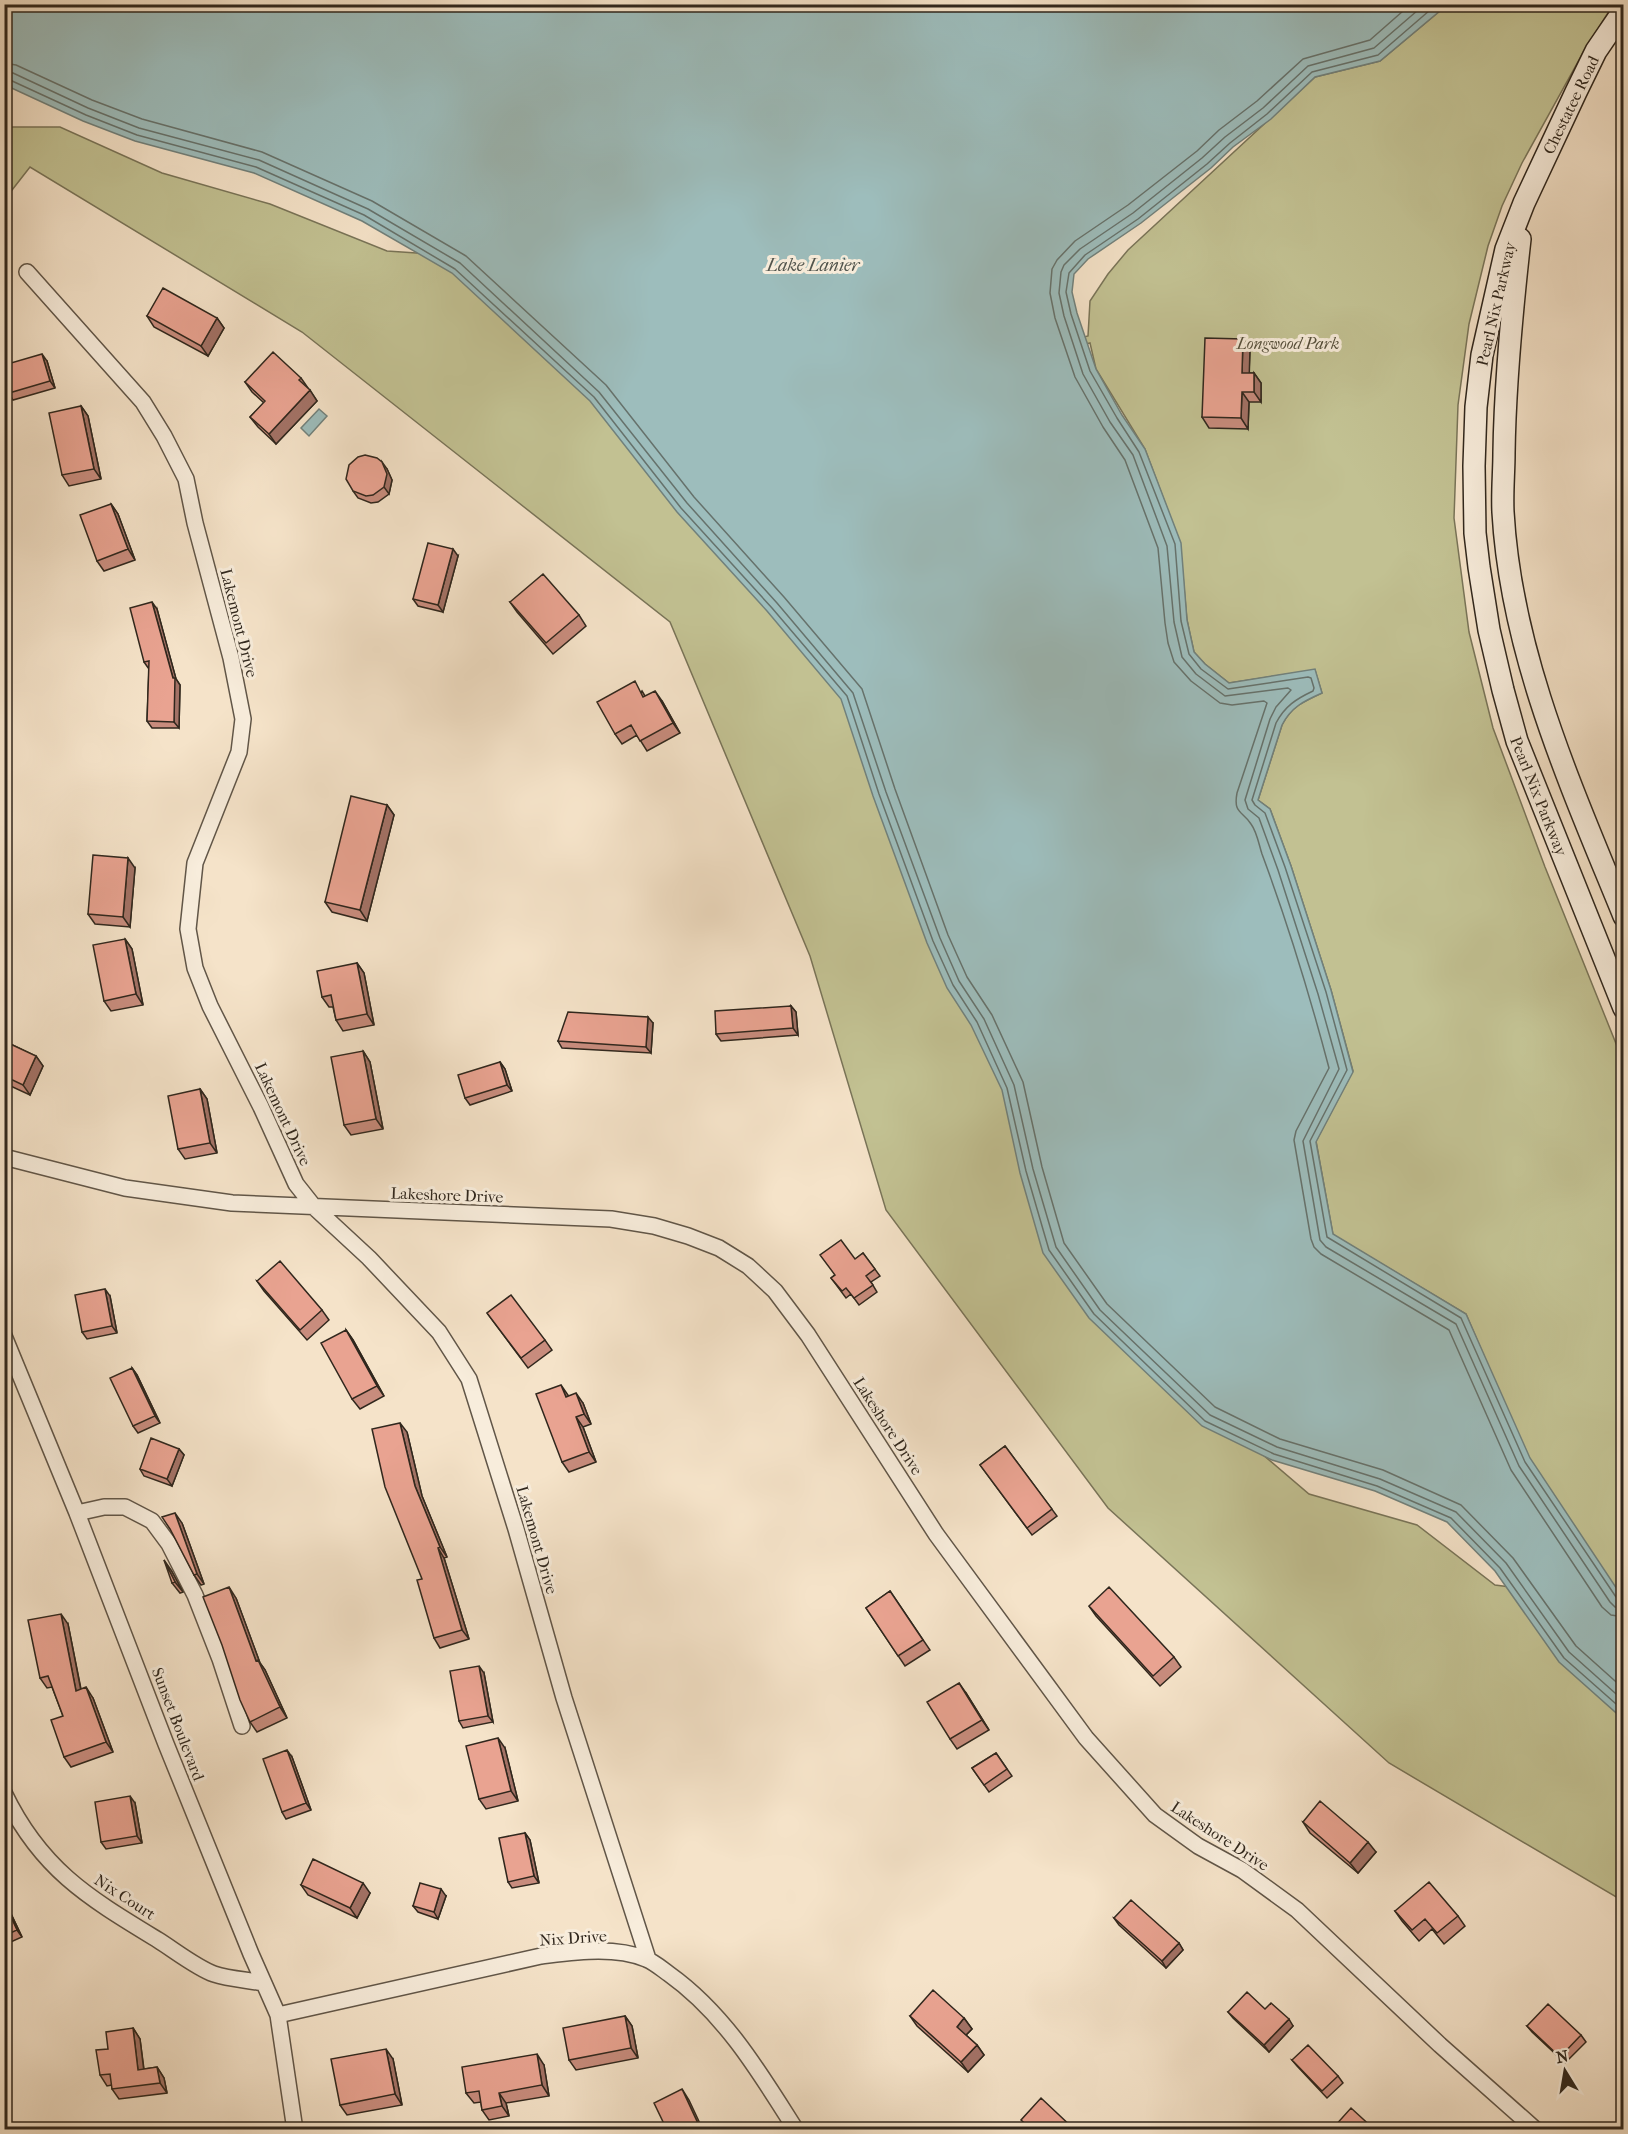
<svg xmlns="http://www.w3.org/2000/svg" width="1628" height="2134" font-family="'IM FELL French Canon',serif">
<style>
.green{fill:#c2c192;stroke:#797458;stroke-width:1.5}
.water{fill:#9dbdbc;stroke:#71817c;stroke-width:1.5}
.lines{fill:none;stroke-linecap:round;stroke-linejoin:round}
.shore{stroke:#66726c;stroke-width:1.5}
.street-casing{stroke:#615648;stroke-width:18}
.secondary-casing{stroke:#30271d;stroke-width:24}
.street{stroke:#f8eddc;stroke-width:15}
.secondary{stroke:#f8eddc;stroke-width:21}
.wall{fill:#c88c7d;stroke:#30271d;stroke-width:1.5}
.shaded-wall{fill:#a37266;stroke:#30271d;stroke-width:1.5}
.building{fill:#e9a391;stroke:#30271d;stroke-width:1.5}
.labels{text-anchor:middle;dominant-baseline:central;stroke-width:6;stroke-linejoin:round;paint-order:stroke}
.street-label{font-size:16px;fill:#30271d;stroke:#f8eddc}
.park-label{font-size:16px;font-style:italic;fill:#544e3a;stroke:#f8eddc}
.water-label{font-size:18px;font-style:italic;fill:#51544d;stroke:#f8eddc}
</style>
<rect width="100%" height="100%" fill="#f5e3c9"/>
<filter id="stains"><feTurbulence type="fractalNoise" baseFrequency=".00333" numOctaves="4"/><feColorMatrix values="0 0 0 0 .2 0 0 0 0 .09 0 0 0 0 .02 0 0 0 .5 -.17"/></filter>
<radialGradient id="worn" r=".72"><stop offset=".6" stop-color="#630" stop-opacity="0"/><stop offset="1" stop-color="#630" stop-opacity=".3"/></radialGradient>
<path class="green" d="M1447,5H1613L1584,51L1522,163L1502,206L1488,246L1469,324L1458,405L1454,518L1469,632L1493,728L1545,867L1623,1061V1901L1389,1763L1108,1508L886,1210L810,956L670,622L302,332L30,167L5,199V127H60L162,173L270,204L387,251L490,258L779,575L899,780L1148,1357L1309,1494L1417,1525L1495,1585L1587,1597L1466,1314L1333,1235L1316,1141L1353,1071L1331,990L1291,866L1270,809L1258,800L1282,725C1291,707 1304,701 1322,693L1315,670L1229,683L1205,664L1194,652L1187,620L1180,543L1145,449L1096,369L1090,343L1035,357L1032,351L1088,336L1090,301L1108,274L1128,250L1315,77L1380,61Z"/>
<path class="water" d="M4,5H1447L1380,61L1315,77L1271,119L1233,147L1211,168L1141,223L1088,259L1074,274L1072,292L1077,313L1096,369L1122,415L1145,449L1181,543L1187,620L1194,652L1205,664L1229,683L1315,669L1322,693C1304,701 1291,707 1282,725L1258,800L1270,809L1291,866L1331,990L1353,1072L1316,1142L1333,1234L1466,1314L1530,1458L1623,1598V1719L1559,1662L1495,1571L1447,1522L1375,1491L1272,1460L1202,1426L1089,1318L1043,1253L1020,1173L1002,1090L971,1025L947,988L927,943L873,796L841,699L767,611L677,512L590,401L452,273L362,221L254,173L135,141L83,121L5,85Z
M319,409L327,416L309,436L301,428Z"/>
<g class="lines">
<path class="shore" d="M1411,4L1370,40L1303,59L1257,101L1219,130L1197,151L1128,205L1075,241L1057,260L1052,269L1050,293L1055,318L1075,377L1103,427L1125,460L1158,548L1165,623L1168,643L1174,662L1191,681L1220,703L1232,705L1264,701L1267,703L1237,793C1233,814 1243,811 1251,824C1257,832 1259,845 1262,854C1288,924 1310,996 1329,1068L1296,1131L1294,1140L1311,1239L1314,1247L1321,1254L1449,1330L1511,1470L1602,1607L1611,1615L1624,1617
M1425,4L1374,48L1308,66L1263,108L1225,137L1202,158L1133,213L1080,249L1064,265L1061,272L1059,293L1064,316L1083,374L1110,422L1133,455L1167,546L1174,622L1182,657L1196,674L1225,696L1288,688L1291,690L1276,707L1270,719L1245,800L1248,809L1259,818L1278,870L1318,994L1339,1069L1303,1141L1320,1240L1326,1247L1456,1324L1519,1466L1610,1602L1615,1607L1624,1608
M1437,4L1378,55L1312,72L1267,114L1230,143L1207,164L1138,219L1085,255L1069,273L1066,292L1071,314L1090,371L1117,418L1139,452L1175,544L1181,621L1189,654L1201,669L1228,689L1308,677L1311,678L1314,688L1313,691C1296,699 1285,706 1276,723L1252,800L1255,805L1265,813L1285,867L1326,992L1347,1070L1310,1141L1327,1237L1461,1318L1525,1462L1616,1597L1624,1600
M4,63L16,65L92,100L142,119L262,152L372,201L466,256L606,385L694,497L784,597L862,689L895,789L948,935L967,977L992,1015L1023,1082L1042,1167L1064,1243L1107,1304L1215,1407L1280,1439L1383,1470L1461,1505L1513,1558L1576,1646L1624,1689
M4,72L13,73L88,108L139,128L259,160L368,209L460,263L599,392L687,503L777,603L853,693L886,792L940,938L959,981L984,1019L1014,1085L1033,1169L1056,1247L1100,1310L1210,1415L1277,1447L1380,1479L1456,1512L1506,1563L1569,1652L1624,1701
M4,79L10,80L86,115L137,135L256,167L364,215L455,269L594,397L681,508L772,608L847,696L879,794L933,941L953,985L977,1022L1007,1088L1026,1171L1049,1250L1094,1314L1205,1421L1274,1454L1377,1486L1451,1518L1500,1568L1564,1658L1624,1711"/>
<defs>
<path id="street" d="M27,272L143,402L164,436L186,479L195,523L231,658L243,719L239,752L195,863L188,929L195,968L210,1006L261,1107L296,1184L315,1208L369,1258L439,1332L469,1379L516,1529L564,1698L648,1959
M4,1157L125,1188L232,1203L611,1219L654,1226L688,1236L719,1248L748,1266L775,1291L808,1335L936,1534L1086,1738L1155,1815L1198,1846L1242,1870L1297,1910L1440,2045L1536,2130
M4,1336L77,1513L166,1744L251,1954L278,2015L295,2130
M77,1513L104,1507H125L152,1521L169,1544L195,1595L220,1659L242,1726
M4,1793C41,1870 89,1898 158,1940C174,1950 197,1968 214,1974C229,1979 248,1980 263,1983
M278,2015L541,1956C575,1952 614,1946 646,1959C654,1962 662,1969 669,1974C725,2014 760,2073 796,2130"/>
<g id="secondary">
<path id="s1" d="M1624,10L1596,51L1576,92L1524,203L1506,249L1482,355L1476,407L1474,466L1475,533L1479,567L1489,630L1503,690L1517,741L1624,1008"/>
<path d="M1520,239C1512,310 1505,381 1504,453C1504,472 1502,492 1503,512C1511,654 1571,786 1624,916"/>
</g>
</defs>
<use href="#street" class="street-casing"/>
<use href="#secondary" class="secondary-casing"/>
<use href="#street" class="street"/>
<use href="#secondary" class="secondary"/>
</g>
<path class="wall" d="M147,316L217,318L224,328L208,356L154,327Z
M1250,349L1249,373H1254L1261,383V402H1249L1248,429L1209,428L1202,417Z
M47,361L55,388L13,400L9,393Z
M301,378L317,401L276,444L258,427L250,417L264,403L252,392L245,382Z
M81,406L88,416L101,479L69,486L62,475Z
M387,469L392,480L389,494L378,502L371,503L358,498L353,491Z
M111,504L118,514L135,560L104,571L97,561Z
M458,556L443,612L418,606L413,599Z
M510,602L579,615L586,626L553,654L517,612Z
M157,609L176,679L180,685L179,728H152L147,721L149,669L144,662Z
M642,691L645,696L662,701L680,733L647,751L637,735L622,744L615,734Z
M387,805L394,815L367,921L332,912L325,902Z
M135,868L130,927L95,924L88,914Z
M125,939L132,949L143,1005L111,1011L104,1001Z
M357,963L364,973L374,1025L343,1031L336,1020L333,1007H329L322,997Z
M791,1006L796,1012L798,1035L721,1041L716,1034Z
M653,1023L651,1053L562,1048L558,1041Z
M4,1041L36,1056L43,1066L30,1095L4,1083Z
M363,1051L370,1062L383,1129L351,1135L344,1125Z
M500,1062L505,1069L512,1091L470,1105L465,1098Z
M200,1089L207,1099L217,1153L185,1159L178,1149Z
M863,1253L880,1276L871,1282L877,1292L859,1305L851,1294L846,1298L831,1278Z
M257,1281L322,1310L329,1320L307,1340L264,1291Z
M110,1296L117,1333L87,1339L82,1332Z
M487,1313L545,1340L552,1350L528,1368Z
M346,1330L353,1340L384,1396L360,1409L352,1399Z
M132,1368L137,1375L160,1423L138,1433L133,1426Z
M569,1396L583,1403L591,1424L583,1427L596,1462L569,1472L562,1462Z
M407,1432L422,1496L447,1557L444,1558L469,1639L440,1648L434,1638L422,1579Z
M1005,1446L1057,1516L1032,1535L980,1465Z
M179,1449L184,1455L172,1486L144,1476L140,1469Z
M4,1488L11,1505L4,1507Z
M182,1523L204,1584L201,1585L194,1575Z
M171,1570L183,1592L180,1593L172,1583Z
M890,1591L930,1650L905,1666L866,1608Z
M236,1598L260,1663L265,1670L287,1718L257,1732L250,1722Z
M1089,1606L1174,1657L1181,1667L1160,1686L1096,1616Z
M68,1624L81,1689L93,1698L113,1752L71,1767L64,1757L63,1716L52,1687L47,1688L40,1678Z
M484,1673L493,1722L463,1728L459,1721Z
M966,1693L989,1730L957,1749L950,1739Z
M505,1748L518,1801L486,1809L479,1799Z
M996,1753L1012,1776L989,1792L972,1768Z
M292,1757L311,1810L286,1819L282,1812Z
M135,1803L142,1843L106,1849L101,1842Z
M1303,1822L1376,1852L1358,1873L1310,1833Z
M525,1833L530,1840L539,1883L512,1888L508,1882Z
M301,1885L370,1893L357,1918L308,1895Z
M446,1896L438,1919L418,1912L413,1906Z
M4,1899L22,1937L4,1945Z
M1395,1911L1458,1916L1465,1926L1444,1944L1432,1929L1419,1941L1402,1921Z
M1114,1918L1179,1943L1183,1950L1166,1968L1119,1925Z
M1265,2009L1293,2026L1269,2052L1233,2018L1228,2012Z
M625,2016L632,2026L638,2058L576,2070L569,2060Z
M910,2016L964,2018L972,2029L966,2035L977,2045L984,2055L968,2072L917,2026Z
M1527,2026L1581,2035L1586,2042L1565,2063L1532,2032Z
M133,2028L140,2039L144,2069L157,2067L164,2078L167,2093L119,2099L112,2089V2085L107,2086L100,2075L108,2049Z
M393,2059L402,2105L347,2115L340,2105Z
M1292,2060L1338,2076L1343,2083L1327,2098L1297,2066Z
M544,2065L549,2096L506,2103L509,2116L489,2120L482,2110L481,2102L474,2103L466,2093Z"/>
<path class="shaded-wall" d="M217,318L224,328L208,356L201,346Z
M1243,339L1250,349L1249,383L1242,373Z
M42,354L47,361L55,388L50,381Z
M1254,373L1261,383V402L1254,392Z
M310,390L317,401L276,444L269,434Z
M1242,392L1249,402L1248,429L1241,418Z
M81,406L88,416L101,479L94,469Z
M382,462L387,469L392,480L389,494L384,487Z
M111,504L118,514L135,560L128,549Z
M453,549L458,556L443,612L438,605Z
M152,602L157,609L176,679L180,685L179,728L174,722L173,678Z
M655,691L662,701L680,733L673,723Z
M387,805L394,815L367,921L360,910Z
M128,858L135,868L130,927L123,917Z
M125,939L132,949L143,1005L136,994Z
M357,963L364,973L374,1025L367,1014Z
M791,1006L796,1012L798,1035L793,1028Z
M648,1017L653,1023L651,1053L646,1047Z
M363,1051L370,1062L383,1129L376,1119Z
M36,1056L43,1066L30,1095L23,1085Z
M500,1062L505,1069L512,1091L507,1085Z
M200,1089L207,1099L217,1153L210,1143Z
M105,1289L110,1296L117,1333L112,1326Z
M346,1330L353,1340L384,1396L377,1386Z
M132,1368L137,1375L160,1423L155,1416Z
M561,1385L568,1395L573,1407L566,1397Z
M576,1393L583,1403L591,1424L584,1414Z
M576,1417L583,1427L596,1462L589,1452Z
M400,1423L407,1432L422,1496L447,1557L440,1547L415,1486Z
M179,1449L184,1455L172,1486L167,1479Z
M4,1488L11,1505L4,1494Z
M175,1513L182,1523L204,1584L197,1574Z
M438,1548L444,1558L469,1639L462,1630Z
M164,1560L171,1570L183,1592L175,1582Z
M229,1587L236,1598L260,1663L265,1670L287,1718L280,1707L256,1661Z
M61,1614L68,1624L83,1701L76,1691Z
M479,1666L484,1673L493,1722L488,1716Z
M959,1683L966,1693L989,1730L982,1720Z
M86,1687L93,1698L113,1752L106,1742Z
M498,1738L505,1748L518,1801L511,1791Z
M287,1750L292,1757L311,1810L306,1803Z
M130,1796L135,1803L142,1843L137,1836Z
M525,1833L530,1840L539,1883L534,1876Z
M1368,1842L1376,1852L1358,1873L1350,1863Z
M363,1883L370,1893L357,1918L350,1908Z
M441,1889L446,1896L438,1919L434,1912Z
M4,1899L22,1937L17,1930L4,1902Z
M1179,1943L1183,1950L1166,1968L1162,1961Z
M625,2016L632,2026L638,2058L631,2048Z
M964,2018L972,2029L964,2037L957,2027Z
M1289,2019L1293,2026L1269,2052L1264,2045Z
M133,2028L140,2039L145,2080L138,2070Z
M977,2045L984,2055L968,2072L961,2062Z
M386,2049L393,2059L402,2105L395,2094Z
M537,2054L544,2065L549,2096L542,2085Z
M157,2067L164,2078L167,2093L160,2083Z
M682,2089L689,2100L703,2130H701Z
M499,2093L506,2103L509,2116L502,2106Z"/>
<path class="building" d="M163,288L217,318L201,346L147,316Z
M1205,338L1243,339L1242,373H1254V392H1242L1241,418L1202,417Z
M273,352L301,378L299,380L310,390L269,434L250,417L265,401L245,382Z
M42,354L50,381L9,393L4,379V365Z
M81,406L94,469L62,475L49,413Z
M365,455L377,458L382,462L387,474L384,487L373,495L366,496L353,491L346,479L349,465L358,457Z
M111,504L128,549L97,561L80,515Z
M428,543L453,549L438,605L413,599Z
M543,574L579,615L546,643L510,602Z
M152,602L173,678H175L174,722L147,721L149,661L144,662L130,608Z
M635,681L643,697L655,691L673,723L640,741L631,725L615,734L597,702Z
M351,796L387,805L360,910L325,902Z
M93,855L128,858L123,917L88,914Z
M125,939L136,994L104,1001L93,945Z
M357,963L367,1014L336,1020L331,995L322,997L317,971Z
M791,1006L793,1028L716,1034L715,1011Z
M568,1012L648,1017L646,1047L558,1041Z
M4,1041L36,1056L23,1085L4,1076Z
M363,1051L376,1119L344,1125L331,1057Z
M500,1062L507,1085L465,1098L458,1075Z
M200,1089L210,1143L178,1149L168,1096Z
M841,1240L855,1259L863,1253L875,1269L866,1276L873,1285L854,1298L846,1288L842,1291L831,1278L835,1275L820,1255Z
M280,1261L322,1310L300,1330L257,1281Z
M105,1289L112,1326L82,1332L75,1295Z
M511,1295L545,1340L521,1358L487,1313Z
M346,1330L377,1386L352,1399L321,1343Z
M132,1368L155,1416L133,1426L110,1378Z
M561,1385L566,1397L576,1393L584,1414L576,1417L589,1452L562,1462L536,1394Z
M400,1423L415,1486L440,1547L438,1548L462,1630L434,1638L417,1580L422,1579L385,1487L372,1429Z
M151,1438L179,1449L167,1479L140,1469Z
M1005,1446L1052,1509L1027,1528L980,1465Z
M175,1513L197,1574L194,1575L170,1529L162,1517Z
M164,1560L175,1582L172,1583Z
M229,1587L256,1661L258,1660L280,1707L250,1722L240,1700L222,1645L203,1597Z
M1109,1587L1174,1657L1153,1676L1089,1606Z
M890,1591L923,1640L898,1656L866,1608Z
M61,1614L76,1691L86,1687L106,1742L64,1757L51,1720L63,1716L48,1676L40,1678L28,1620Z
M479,1666L488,1716L459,1721L450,1671Z
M959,1683L982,1720L950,1739L927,1702Z
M498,1738L511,1791L479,1799L466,1746Z
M287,1750L306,1803L282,1812L263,1759Z
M996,1753L1007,1769L984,1785L972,1768Z
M130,1796L137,1836L101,1842L95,1802Z
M1320,1801L1368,1842L1350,1863L1303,1822Z
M525,1833L534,1876L508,1882L499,1838Z
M313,1859L363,1883L350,1908L301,1885Z
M1429,1882L1458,1916L1437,1933L1425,1919L1412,1930L1395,1911Z
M420,1883L441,1889L434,1912L413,1906Z
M1131,1900L1179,1943L1162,1961L1114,1918Z
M4,1902L17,1930L4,1936Z
M933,1990L964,2018L957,2027L977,2045L961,2062L910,2016Z
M1247,1992L1265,2009L1271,2003L1289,2019L1264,2045L1228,2012Z
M1548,2004L1581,2035L1560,2057L1527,2026Z
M625,2016L631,2048L569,2060L563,2028Z
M133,2028L138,2070L157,2067L160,2083L112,2089L110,2074L100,2075L96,2050L108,2049L106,2032Z
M1308,2045L1338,2076L1322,2091L1292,2060Z
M386,2049L395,2094L340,2105L331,2059Z
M537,2054L542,2085L499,2093L502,2106L482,2110L479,2091L466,2093L462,2067Z
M682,2089L701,2130H667L654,2103Z
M1041,2098L1075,2130H1032L1021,2120Z
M1351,2108L1375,2130H1334L1333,2128Z
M143,2127V2130H130Z"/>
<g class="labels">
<g class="street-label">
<text transform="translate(1571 105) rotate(-64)">Chestatee Road</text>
<text transform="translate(1496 304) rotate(-77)">Pearl Nix Parkway</text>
<text transform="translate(239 623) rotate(76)">Lakemont Drive</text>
<text stroke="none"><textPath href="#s1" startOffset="826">Pearl Nix Parkway</textPath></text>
<text transform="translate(283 1114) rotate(65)">Lakemont Drive</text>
<text transform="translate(447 1195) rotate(2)">Lakeshore Drive</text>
<text transform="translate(888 1426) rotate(57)">Lakeshore Drive</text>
<text transform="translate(537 1540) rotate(74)">Lakemont Drive</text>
<text transform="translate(178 1724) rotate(69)">Sunset Boulevard</text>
<text transform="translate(1220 1836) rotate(33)">Lakeshore Drive</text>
<text transform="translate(125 1897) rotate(33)">Nix Court</text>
<text transform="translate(573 1938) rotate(-4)">Nix Drive</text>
</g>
<g class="park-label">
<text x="1288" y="343">Longwood Park</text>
</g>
<g class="water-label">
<text x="813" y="265">Lake Lanier</text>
</g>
</g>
<rect width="1628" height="2134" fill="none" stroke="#f5e3c9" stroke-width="24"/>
<rect x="6" y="6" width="1616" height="2122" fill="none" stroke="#30271d" stroke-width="3"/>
<rect x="12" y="12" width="1604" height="2110" fill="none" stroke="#30271d" stroke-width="1.5"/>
<g transform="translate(1565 2071) rotate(349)" stroke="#f8eddc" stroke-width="4.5" paint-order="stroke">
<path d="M0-4.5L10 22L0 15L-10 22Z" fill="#30271d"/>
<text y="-9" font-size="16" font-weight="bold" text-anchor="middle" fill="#30271d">N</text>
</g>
<rect width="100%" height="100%" filter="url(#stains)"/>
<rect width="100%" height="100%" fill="url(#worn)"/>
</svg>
